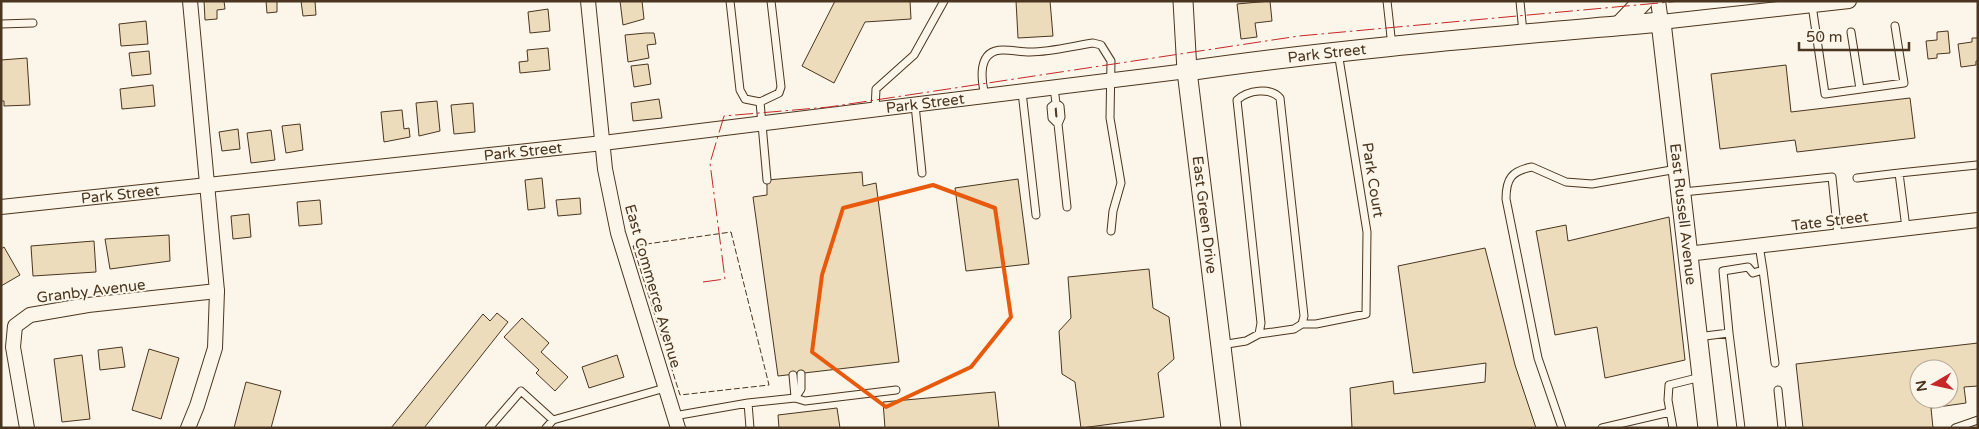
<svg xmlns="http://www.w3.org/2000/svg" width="1979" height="429" font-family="'Varela Round',sans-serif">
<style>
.building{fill:#ecdcbc;stroke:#4a3520;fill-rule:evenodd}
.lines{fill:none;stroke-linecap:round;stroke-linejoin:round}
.service-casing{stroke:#4a3520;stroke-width:9}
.minor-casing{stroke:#4a3520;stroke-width:16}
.secondary-casing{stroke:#4a3520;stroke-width:21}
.service{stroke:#fbf6e9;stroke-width:7}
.minor{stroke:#fbf6e9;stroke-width:14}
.secondary{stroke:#fbf6e9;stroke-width:19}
.fence{stroke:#4a3520;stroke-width:1;stroke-dasharray:6 2.5;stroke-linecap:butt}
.power{stroke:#c62828;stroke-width:1;stroke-dasharray:18 4 2.5 4;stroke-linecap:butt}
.marked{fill:none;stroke:#e8590c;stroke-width:4;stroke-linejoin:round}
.labels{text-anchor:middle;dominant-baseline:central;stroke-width:4;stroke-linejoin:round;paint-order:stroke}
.street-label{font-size:15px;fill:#4a3520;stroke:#fbf6e9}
</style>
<rect width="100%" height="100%" fill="#fbf6e9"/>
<path class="building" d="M204,1H224L225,9L217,10V19L205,20Z
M266,1H277V12L267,13Z
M301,1H315L316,15L303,16Z
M620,1H642L644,19L623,25Z
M910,1L911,19L865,22L834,83L802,66L835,1Z
M1016,1H1050L1053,36L1018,38Z
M1270,1L1272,21L1255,23L1257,37L1241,39L1237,4Z
M548,9L550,31L530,33L528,12Z
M146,21L148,44L121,46L119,24Z
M1948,31L1950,53L1937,54V58L1928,59L1926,41L1937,40V32Z
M646,33H654L656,44L647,45L649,58L628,62L625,35Z
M1972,38H1978V61H1976V65L1961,67L1958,44L1972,42Z
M548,48L550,70L520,73L519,62L528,61L527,50Z
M149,51L151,74L132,76L129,53Z
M27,58L30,105L4,106V101H1V60Z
M648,64L651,84L634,87L631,66Z
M1786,65L1791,112L1910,98L1915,138L1797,152L1795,140L1720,149L1711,74Z
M153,85L155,106L122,109L120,89Z
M659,99L662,118L633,121L631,103Z
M437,101L440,131L419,136L416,103Z
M473,103L475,132L454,134L451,105Z
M402,110L404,129L409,128L410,137L384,142L381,112Z
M300,124L303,150L286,153L282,126Z
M238,129L240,149L222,151L219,132Z
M271,130L275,160L251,163L247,133Z
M862,172L863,186L876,183L899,362L778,376L753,197L767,195V180Z
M542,178L545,208L528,210L525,180Z
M1018,179L1029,264L966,271L955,188Z
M580,198L581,214L558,216L556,200Z
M320,200L322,224L299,226L297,202Z
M249,214L251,237L233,239L231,216Z
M1669,217L1685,360L1605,378L1597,327L1555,335L1536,231L1566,225L1568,241Z
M169,235L170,261L110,269L105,239Z
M94,241L96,272L33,276L31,246Z
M4,247L20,275L1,286V249Z
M1485,248L1515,365L1536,428H1352L1350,388L1393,381L1394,394L1485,382L1486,363L1413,373L1398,266Z
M1149,269L1153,308L1169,317L1174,359L1158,373L1164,417L1081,428L1075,382L1062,374L1059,331L1071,318L1068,277Z
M497,313L508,322L424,428H391L483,314L490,321Z
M522,318L549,343L541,352L568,377L555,391L536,373L539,370L504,337Z
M1978,343V386L1964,387L1966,403L1931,408L1933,428H1803L1796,364ZM1919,369H1949V399H1919Z
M122,347L125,367L100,370L98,350Z
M149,349L179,358L161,419L132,410Z
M82,355L90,419L62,422L54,359Z
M617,355L624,377L589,388L582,367Z
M246,382L281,391L271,428H234Z
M995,392L999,428H885L883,402Z
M837,408L840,428H779L778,415Z"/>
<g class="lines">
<defs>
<path id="service" d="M730,1L740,90L745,99L760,102L767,180
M1387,1L1392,46
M1520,1L1523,33
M1812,5L1825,94L1904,83L1895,26
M1,24L33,23
M1851,32L1860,89
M1054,88L1056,103L1060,106L1061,117L1058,124L1052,118L1051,107L1056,103
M1022,92L1036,215
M985,96C981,79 977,50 1003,50C1012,50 1021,52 1030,52C1051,52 1073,46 1093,43L1101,45L1111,61L1110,118L1121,183L1113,211L1111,231
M760,102L779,93L781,87L771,1
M915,105L922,173
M875,110L876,89L914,55L944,1
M1058,124L1067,207
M1857,178L1899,173
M1683,192L1832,177L1838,236
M1906,228L1899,173L1977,165
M1759,245L1763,270
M1302,324H1316L1366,314L1367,232L1338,52
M1729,333L1723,271L1748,267L1753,273L1763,270L1775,363
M1697,337L1729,333L1741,428
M1221,345L1246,341L1259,334L1294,329L1302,324L1304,316L1280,98C1270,87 1248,90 1237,100L1261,323L1259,334
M793,375L795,397
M1778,390L1782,428
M795,398L801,389V374
M748,403L795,398L805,401L896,390
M674,416L748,403L750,428
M489,428L521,391L553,420
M546,428L553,420L665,388
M1562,428L1538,358L1506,199C1506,178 1512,171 1532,167L1566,182L1592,184L1677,169
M1602,428L1670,412
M1673,428L1668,400L1669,385L1701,377
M1955,428L1978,420"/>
<g id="minor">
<path d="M588,1L605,169L618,233L678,428"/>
<path d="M1658,1L1661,22L1849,1"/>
<path id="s1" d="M1,207L603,143L1187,71"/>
<path d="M1687,254L1978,220"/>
<path d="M27,428L13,347L15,326L30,315L88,305L217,291"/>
<path d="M188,428L197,406L215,348L217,291L190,1"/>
</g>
<g id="secondary">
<path id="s2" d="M1183,1L1187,71L1231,428"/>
<path d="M1620,25L1643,1"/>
<path id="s3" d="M1187,71C1345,48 1503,36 1661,22L1708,428"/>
</g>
</defs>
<use href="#service" class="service-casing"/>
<use href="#minor" class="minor-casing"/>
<use href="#secondary" class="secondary-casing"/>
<use href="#service" class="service"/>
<use href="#minor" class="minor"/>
<use href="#secondary" class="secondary"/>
<path class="fence" d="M731,232L769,385L680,395L633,246Z"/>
<path class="power" d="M703,282L725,279L710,163L724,116L829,107L1299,36L1681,1"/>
</g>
<path class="marked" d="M933,185L995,208L1011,317L971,367L886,407L812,352L822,275L843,208Z"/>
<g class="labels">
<g class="street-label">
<text stroke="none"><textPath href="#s3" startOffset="141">Park Street</textPath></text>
<text stroke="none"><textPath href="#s1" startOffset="930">Park Street</textPath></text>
<text stroke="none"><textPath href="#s1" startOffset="525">Park Street</textPath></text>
<text transform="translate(1373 180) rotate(81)">Park Court</text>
<text stroke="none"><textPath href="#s1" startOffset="120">Park Street</textPath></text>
<text stroke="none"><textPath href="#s2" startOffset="215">East Green Drive</textPath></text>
<text stroke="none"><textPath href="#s3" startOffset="670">East Russell Avenue</textPath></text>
<text transform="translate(1830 221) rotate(-7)">Tate Street</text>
<text transform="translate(653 286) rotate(74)">East Commerce Avenue</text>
<text transform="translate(91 291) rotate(-7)">Granby Avenue</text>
</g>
</g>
<rect width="1979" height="429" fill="none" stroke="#4a3520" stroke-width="5"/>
<g transform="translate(1934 384) rotate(261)"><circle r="24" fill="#fbf6e9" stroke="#b4a999"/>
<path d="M0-4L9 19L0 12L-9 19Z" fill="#c62828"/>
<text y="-8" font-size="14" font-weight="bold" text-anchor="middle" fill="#4a3520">N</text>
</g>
<path d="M1799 42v8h110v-8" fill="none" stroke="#4a3520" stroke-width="2.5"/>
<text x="1806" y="42" font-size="15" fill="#4a3520" stroke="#fbf6e9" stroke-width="4" paint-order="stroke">50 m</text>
</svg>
